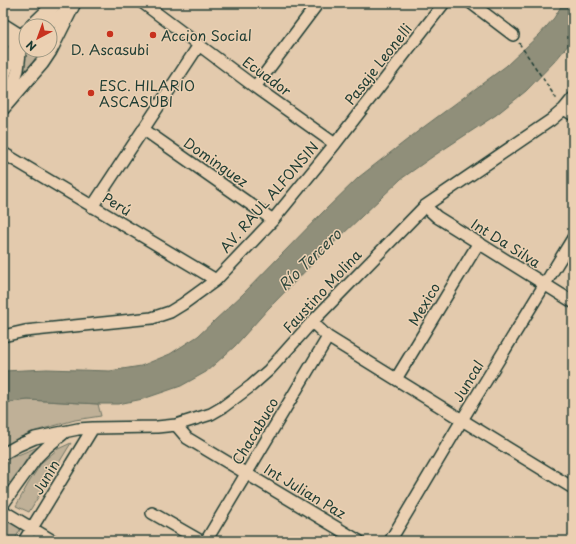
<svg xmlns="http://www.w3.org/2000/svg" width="576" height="544" font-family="'Playpen Sans',sans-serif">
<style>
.green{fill:#bfb097;stroke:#6f7666}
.water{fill:#908f7a;stroke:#636e5e}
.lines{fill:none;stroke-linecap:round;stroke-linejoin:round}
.minor-casing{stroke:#1f3d34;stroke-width:14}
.major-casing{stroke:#1f3d34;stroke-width:16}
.path{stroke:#1f3d34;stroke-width:1.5;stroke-dasharray:4 3;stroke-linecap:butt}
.minor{stroke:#ebd0b2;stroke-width:11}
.major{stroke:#ebd0b2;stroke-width:13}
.poi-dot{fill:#c8321e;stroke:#ebd0b2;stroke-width:1.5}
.labels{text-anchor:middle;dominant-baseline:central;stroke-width:3;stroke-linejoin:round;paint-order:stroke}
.poi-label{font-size:14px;fill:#1f3d34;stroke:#ebd0b2;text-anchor:start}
.street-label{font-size:14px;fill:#1f3d34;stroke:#ebd0b2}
.water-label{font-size:15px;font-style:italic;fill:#30493e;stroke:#ebd0b2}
</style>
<rect width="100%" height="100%" fill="#e3caad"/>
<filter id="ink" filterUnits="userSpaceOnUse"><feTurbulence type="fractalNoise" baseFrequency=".025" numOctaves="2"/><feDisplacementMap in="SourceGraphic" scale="8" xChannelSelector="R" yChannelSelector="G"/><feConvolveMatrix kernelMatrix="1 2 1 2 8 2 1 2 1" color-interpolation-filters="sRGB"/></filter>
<g filter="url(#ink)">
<path class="green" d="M28,50H41L25,73L24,57Z
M28,400L98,404L101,416L75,420L32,432L3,446V403Z
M71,443L29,512L16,506L28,484L42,462L58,449Z
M40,446L30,454L11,484L3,476V461Z
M10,522L21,528L14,541H3V526Z"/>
<path class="water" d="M563,3H573V39L556,60L526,91L496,115L435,155L401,179L323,253L268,309L235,346L206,372L181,386L143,399L118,404H98L28,400L3,403V371L47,369L110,371L141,366L170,354L198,336L243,294L322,213L359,177L421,129L506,66L540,34L554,18Z"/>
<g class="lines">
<defs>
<path id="minor" d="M143,3L255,87L335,144
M471,3L513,35
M3,24L22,36L18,70L7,102
M47,26L71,6
M3,36L16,45L23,41
M255,87L318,3
M564,109L573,115
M143,129L273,220
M3,153L216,280
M425,206L437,217L573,302
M92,207L199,45
M312,322L328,337L462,420L573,488
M3,336L25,331L152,318L170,312L183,304L216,280L273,220L335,144L444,3
M396,379L478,244
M176,425L187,438L359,541
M3,454L19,445L35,438L49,435L78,429L93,428L157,427L176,425L211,414L223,407L251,386L269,370L312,322L425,206L551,120L564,109L573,98
M4,503L37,457L47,447L64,433
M3,511L53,541
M152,513L201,541
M24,541L93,428
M206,541L328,337
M390,541L462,420L573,238"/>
<path id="major" d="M32,26L56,3
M3,76C9,61 14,44 26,32
M3,108L42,63L50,51L74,3"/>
</defs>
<use href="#minor" class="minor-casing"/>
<use href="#major" class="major-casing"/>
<path class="path" d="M519,43L558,101"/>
<use href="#minor" class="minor"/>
<use href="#major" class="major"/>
</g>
</g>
<g class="poi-dot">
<circle cx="110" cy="34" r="4"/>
<circle cx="153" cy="35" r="4"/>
<circle cx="91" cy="93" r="4"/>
</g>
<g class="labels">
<g class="poi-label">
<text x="161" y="35">Accion Social</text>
<text x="110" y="49" text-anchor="middle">D. Ascasubi</text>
<text x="99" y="85">ESC. HILARIO<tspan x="99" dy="16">ASCASUBI</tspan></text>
</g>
<g class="street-label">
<text transform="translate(378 64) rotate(-52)">Pasaje Leonelli</text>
<text transform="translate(267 76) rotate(36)">Ecuador</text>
<text transform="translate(216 162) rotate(35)">Dominguez</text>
<text transform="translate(269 197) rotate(-49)">AV. RAUL ALFONSIN</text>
<text transform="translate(117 204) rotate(31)">Perú</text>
<text transform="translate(506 243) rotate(32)">Int Da Silva</text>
<text transform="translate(322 291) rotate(-47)">Faustino Molina</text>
<text transform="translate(424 304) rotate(-59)">Mexico</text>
<text transform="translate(468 381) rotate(-59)">Juncal</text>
<text transform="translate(255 431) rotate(-59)">Chacabuco</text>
<text transform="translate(46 477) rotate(-59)">Junin</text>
<text transform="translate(305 491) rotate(31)">Int Julian Paz</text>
</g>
<g class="water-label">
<text transform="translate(309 259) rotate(-44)">Río Tercero</text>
</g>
</g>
<rect width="576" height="544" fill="none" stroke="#ebd0b2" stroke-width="16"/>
<rect x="8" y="8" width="560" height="528" fill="none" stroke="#1f3d34" stroke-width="1.5" filter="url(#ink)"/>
<g transform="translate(38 38) rotate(221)"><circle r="19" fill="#ebd0b2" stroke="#999580"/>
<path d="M0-3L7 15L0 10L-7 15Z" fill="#c8321e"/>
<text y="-6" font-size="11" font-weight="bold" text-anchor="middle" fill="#1f3d34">N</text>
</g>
</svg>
